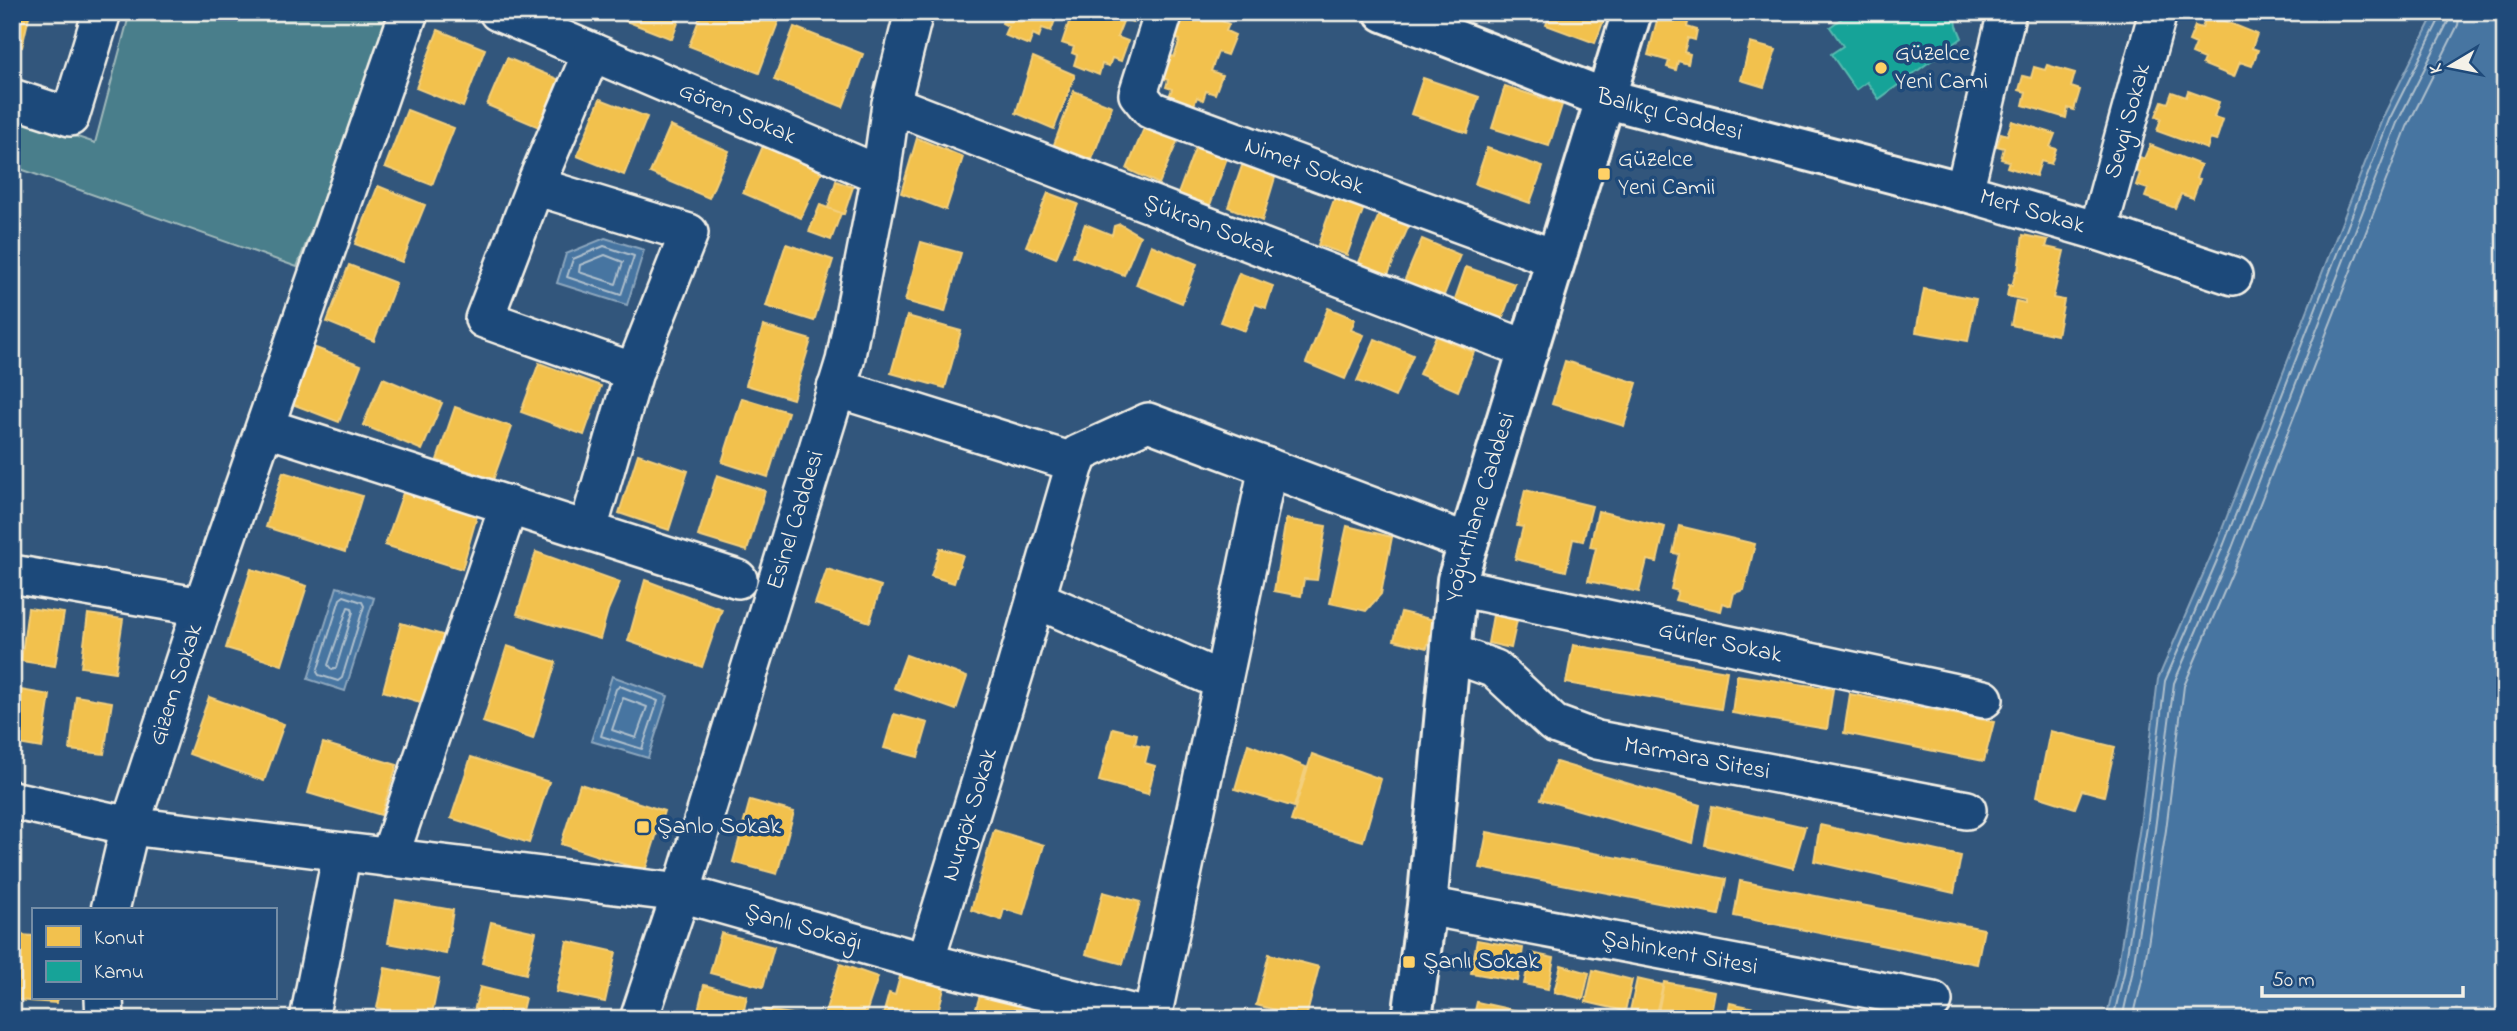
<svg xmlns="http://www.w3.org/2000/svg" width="2517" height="1031" font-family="'Indie Flower',sans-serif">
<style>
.green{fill:#4a7e8b;stroke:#9fb8ba;stroke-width:2}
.water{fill:#4674a1;stroke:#8ca6bd;stroke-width:2}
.homes{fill:#f2c14e;stroke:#f3cf7c;stroke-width:2}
.public{fill:#17a398;stroke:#59bab0;stroke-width:2}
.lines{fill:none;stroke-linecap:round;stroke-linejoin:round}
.shore{stroke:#aebfcc;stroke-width:2}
.minor-casing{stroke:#f4f1e8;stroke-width:42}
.major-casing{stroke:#f4f1e8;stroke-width:44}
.minor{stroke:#1f4a7a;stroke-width:37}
.major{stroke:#1f4a7a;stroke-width:38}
.poi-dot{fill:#ffd166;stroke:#1f4a7a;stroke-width:2.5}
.labels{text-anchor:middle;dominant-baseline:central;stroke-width:7;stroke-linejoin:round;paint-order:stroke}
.poi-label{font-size:24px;fill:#f4f1e8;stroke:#1f4a7a;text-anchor:start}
.street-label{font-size:24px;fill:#f4f1e8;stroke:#1f4a7a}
</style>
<rect width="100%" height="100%" fill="#32567c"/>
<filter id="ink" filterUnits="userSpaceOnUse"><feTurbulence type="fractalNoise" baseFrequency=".0143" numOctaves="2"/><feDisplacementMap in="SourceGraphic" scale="14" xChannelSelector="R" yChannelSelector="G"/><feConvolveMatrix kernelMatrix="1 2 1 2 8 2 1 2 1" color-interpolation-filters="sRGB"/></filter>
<g filter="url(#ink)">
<path class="green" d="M130,12H395L297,267L12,166V115L95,143Z"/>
<path class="water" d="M2435,12H2505V1019H2106L2117,972L2140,826L2158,679L2217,542L2383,117Z
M605,238L644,250L627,305L557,283L566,254Z
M337,587L374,598L345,691L308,679Z
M612,676L668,696L648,758L591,741Z"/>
<path class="homes" d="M12,12H30L22,47L12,45Z
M603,12H682L672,39Z
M702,12H760L779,20L759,73L689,46Z
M1058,12L1051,31L1042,28L1039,37L1033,34L1029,45L1004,35L1008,26L1002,23L1004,17L992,13Z
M1084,12H1137L1133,22L1124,19L1117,37L1128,41L1121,61L1112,58L1109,66L1102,64L1099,75L1074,65L1077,55L1072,53L1074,47L1062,43L1070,19L1080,23Z
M1193,12L1225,13L1222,21L1229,24L1226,31L1235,35L1227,55L1218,52L1211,71L1222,75L1215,94L1206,91L1203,100L1197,97L1193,108L1168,99L1172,89L1166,87L1168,80L1156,76L1164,53L1174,57L1180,40L1170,37L1179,14L1190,18Z
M1551,12H1607L1595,43L1546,25Z
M2248,12H2286L2285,17L2273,13L2270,20Z
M1659,13L1679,19L1680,16L1689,18L1687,27L1697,30L1695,40L1688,38L1684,52L1690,54L1688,64L1678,61L1676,70L1667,67L1669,61L1648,55Z
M2207,14L2257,34L2252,48L2258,50L2252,66L2240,62L2234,77L2202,64L2204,59L2192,54L2196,44L2189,41L2195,26L2202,28Z
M794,27L863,54L843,107L774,80Z
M438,30L485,49L463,107L416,88Z
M1750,43L1776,50L1764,87L1741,80Z
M1033,57L1075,75L1054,129L1016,113Z
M507,58L567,83L546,130L487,105Z
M2047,65L2075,73L2071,87L2080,90L2074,110L2068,108L2066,118L2023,105L2026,92L2019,90L2023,76L2031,78L2034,67L2045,70Z
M1423,78L1479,97L1467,133L1411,114Z
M1505,86L1562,105L1549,146L1492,128Z
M1074,91L1112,106L1091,162L1053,147Z
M2188,91L2219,102L2214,117L2223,120L2216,141L2210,139L2207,149L2157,131L2161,118L2156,116L2162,101L2168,103L2172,92L2186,97Z
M600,99L647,117L624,175L577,156Z
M407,110L454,128L432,185L385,167Z
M1147,121L1180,135L1159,184L1127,169Z
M2012,121L2055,134L2050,147L2056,149L2051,164L2041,161L2036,176L2007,167L2009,161L2001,159L2004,148L1997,146L2001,133L2007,135Z
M670,126L729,151L709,198L650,173Z
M917,138L963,157L946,210L901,193Z
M1197,143L1228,155L1210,205L1178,194Z
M2150,145L2201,165L2196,178L2200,179L2193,198L2181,194L2175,208L2145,197L2148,189L2136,185L2140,173L2132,170L2138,156L2144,159Z
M763,146L822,172L801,218L743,193Z
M1487,148L1543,167L1530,203L1475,184Z
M1244,160L1277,171L1262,221L1228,207Z
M836,181L853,187L844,214L828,208Z
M378,186L425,205L402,262L355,244Z
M1048,193L1078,204L1056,258L1026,246Z
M1335,197L1364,207L1347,255L1318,245Z
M820,205L841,213L831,240L809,232Z
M1381,210L1410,223L1386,279L1357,267Z
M1085,224L1112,235L1114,226L1120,224L1140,236L1124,275L1073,256Z
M2023,235L2048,240L2046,247L2064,251L2053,298L2064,300L2057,335L2011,325L2016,301L2025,303V300L2007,296L2009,285L2012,286L2016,271H2018Z
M1422,239L1460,255L1442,300L1403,284Z
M921,242L961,253L945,312L905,301Z
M786,244L833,260L814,321L766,306Z
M1151,245L1197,264L1182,303L1136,285Z
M349,265L396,283L374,341L327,322Z
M1466,267L1515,284L1502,319L1454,302Z
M1239,273L1273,286L1266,308L1255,304L1245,331L1220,322Z
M1924,289L1976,299L1968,341L1916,332Z
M1328,308L1355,319L1351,330L1364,335L1345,379L1306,363Z
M907,316L961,331L945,388L891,373Z
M763,326L811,340L793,399L746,385Z
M1436,336L1474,352L1458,391L1419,374Z
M1375,339L1413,355L1395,397L1357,381Z
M313,347L361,365L339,422L292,404Z
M1565,361L1637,383L1624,426L1552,404Z
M539,363L601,386L584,435L521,412Z
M383,378L442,403L422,450L363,425Z
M742,398L788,412L768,477L722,462Z
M455,407L512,427L493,480L437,460Z
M638,454L688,471L669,530L619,513Z
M283,472L362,496L345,552L266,527Z
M717,475L765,491L747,551L698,536Z
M1525,490L1592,506L1583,541L1573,539L1566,571L1515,559L1523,527L1517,526Z
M403,493L477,516L462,569L385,545Z
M1598,511L1665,527L1657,562L1647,560L1639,592L1588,581L1596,548L1590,547Z
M1286,519L1326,526L1317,580L1304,579L1301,596L1274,591Z
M1347,526L1392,537L1381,594L1366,611L1330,603Z
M1679,526L1755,544L1744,590L1734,593L1731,606L1723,603L1721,611L1675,600L1678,591L1671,589L1679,554L1673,553Z
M940,548L963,555L954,583L931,576Z
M536,552L620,582L608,610L600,639L517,614Z
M251,569L307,586L282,665L226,648Z
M827,569L881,586L870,622L815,604Z
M645,580L722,609L702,667L628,641Z
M28,608L64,613L55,666L21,661Z
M1401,612L1434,620L1427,648L1394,640Z
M88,614L123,619L115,672L81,667Z
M1493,615L1517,620L1511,648L1488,643Z
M401,623L449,637L430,705L383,691Z
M1573,645L1727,671L1721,709L1566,683Z
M507,646L556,662L533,739L483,722Z
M906,655L967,677L956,710L894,688Z
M1737,675L1833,689L1827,729L1732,713Z
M15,689L50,695L42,748L12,743Z
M1850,694L1994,722L1984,761L1844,733Z
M76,696L112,702L104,754L70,750Z
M209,697L284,724L264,781L189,754Z
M894,714L928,723L918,757L884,748Z
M1113,728L1137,734L1135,744L1149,747L1145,763L1155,766L1148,794L1099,781Z
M2050,731L2115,747L2104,796L2082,790L2075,808L2037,796Z
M323,743L397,765L381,815L308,793Z
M1248,744L1306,767L1294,807L1235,789Z
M1312,754L1381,779L1363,841L1291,821Z
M471,757L549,782L529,843L451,818Z
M1556,762L1700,805L1693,843L1541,799Z
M580,784L664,811L645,871L561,844Z
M750,800L794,812L777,874L733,862Z
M1712,806L1805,827L1793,868L1705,845Z
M1820,825L1961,856L1954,893L1814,861Z
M994,830L1044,845L1023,915L1004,909L1001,920L971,910Z
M1487,832L1726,879L1719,915L1480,868Z
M1740,881L1984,929L1977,964L1734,916Z
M1103,892L1140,902L1123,964L1086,954Z
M396,900L453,910L446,954L388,943Z
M491,922L536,932L526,974L482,963Z
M721,933L774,947L763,987L710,973Z
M21,935L33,936V998H57L56,1003L16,1000Z
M1477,940L1523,948L1518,981L1471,973Z
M567,941L616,952L605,1002L556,992Z
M1531,953L1554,958L1548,989L1524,984Z
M1269,954L1319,967L1306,1018L1256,1005Z
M840,964L878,977L864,1019H823Z
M1561,965L1589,973L1583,999L1554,992Z
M385,968L439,979L431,1019L377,1008Z
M1593,970L1632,980L1625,1011L1586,1002Z
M901,973L945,985L936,1019H882L889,993L895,995Z
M1637,979L1663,985L1655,1017L1630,1011Z
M1664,982L1715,991L1710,1019L1657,1018Z
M704,985L747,996L742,1019H696Z
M480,987L525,998L520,1019H472Z
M999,994L1037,1005L1034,1015L1046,1019H983L974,1015L980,995L997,1000Z
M1477,1002L1554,1019H1473Z
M1730,1003L1769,1011L1767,1019H1727Z
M765,1010L814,1017L813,1019H767Z"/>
<path class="public" d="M1850,12H1955L1957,26L1962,38L1879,99L1867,82L1856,90L1831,54L1843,46L1830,27Z"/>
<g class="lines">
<path class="shore" d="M604,246L634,256L621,295L567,277L573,259Z
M605,255L623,262L616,284L579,272L580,265Z
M344,596L362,602L364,606L342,678L338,681L319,675L317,672L340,599Z
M348,607L352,608L353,612L336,668L332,670L328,665Z
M620,686L658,701L642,749L601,736L616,689Z
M623,698L647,707L636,738L612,730Z
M2113,1019L2124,973L2147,827L2165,681L2224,544L2389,120L2440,18L2441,12
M2122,1019L2132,974L2155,829L2174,683L2232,548L2397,123L2448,22L2450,12
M2133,1019L2143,976L2166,830L2184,686L2241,552L2407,127L2458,25L2460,12"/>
<defs>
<g id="minor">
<path d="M498,12L592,52L535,186L484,319L634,372L689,233L535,186"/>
<path id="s1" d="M1164,12L1138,94L1151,110L1556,259"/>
<path id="s2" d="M2007,12L1964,192L2098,231L2233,276"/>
<path id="s3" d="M592,52L881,175"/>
<path d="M12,98L70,117L102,12"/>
<path id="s4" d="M891,104L1529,350"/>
<path id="s5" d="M2098,231L2158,12"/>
<path d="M836,388L1076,463"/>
<path d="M280,432L738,579"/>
<path d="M593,512L634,372"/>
<path d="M12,574L202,607L130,826L110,910"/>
<path id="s6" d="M1457,580V587L1984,699"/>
<path d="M1036,599L1222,681"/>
<path d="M202,607L409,12"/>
<path id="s7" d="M1451,653L1495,669L1554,724L1597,740L1967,810"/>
<path id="s8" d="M12,800L130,826L681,893L925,962L1155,1019"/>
<path d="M389,858L509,505"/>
<path id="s9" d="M1427,906L1933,1001"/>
<path id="s10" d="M925,962L1016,667L1078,454L1148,422L1469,543"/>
<path d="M104,998L105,1019"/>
<path d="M1152,1018L1268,467"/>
<path d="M309,1019L342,852"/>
<path id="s11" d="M639,1019L681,893L845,361L881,175L891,104L914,12"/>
</g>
<g id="major">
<path id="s12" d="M1384,12L1604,98L1964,192"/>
<path id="s13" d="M1412,1019L1427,906L1457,580L1632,12"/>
</g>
</defs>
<use href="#minor" class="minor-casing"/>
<use href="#major" class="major-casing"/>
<use href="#minor" class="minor"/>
<use href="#major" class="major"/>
</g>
</g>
<g class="poi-dot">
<circle cx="1881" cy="68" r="7"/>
<rect x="1597" y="167" width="14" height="14" rx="3.5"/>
<rect x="636" y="820" width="14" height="14" rx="3.5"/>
<rect x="1402" y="955" width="14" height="14" rx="3.5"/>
</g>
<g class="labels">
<g class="poi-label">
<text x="1895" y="54">Güzelce<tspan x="1895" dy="28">Yeni Cami</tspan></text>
<text x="1618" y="160">Güzelce<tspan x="1618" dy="28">Yeni Camii</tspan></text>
<text x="657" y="827">Şanlo Sokak</text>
<text x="1423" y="962">Şanlı Sokak</text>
</g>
<g class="street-label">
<text stroke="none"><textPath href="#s3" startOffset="158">Gören Sokak</textPath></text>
<text stroke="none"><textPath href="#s12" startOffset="304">Balıkçı Caddesi</textPath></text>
<text stroke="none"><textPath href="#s5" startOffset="114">Sevgi Sokak</textPath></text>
<text stroke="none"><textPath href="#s1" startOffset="270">Nimet Sokak</textPath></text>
<text stroke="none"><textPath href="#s2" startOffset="256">Mert Sokak</textPath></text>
<text stroke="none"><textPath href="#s4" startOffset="341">Şükran Sokak</textPath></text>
<text stroke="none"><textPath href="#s13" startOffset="518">Yoğurthane Caddesi</textPath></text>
<text stroke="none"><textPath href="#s11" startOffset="523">Esinel Caddesi</textPath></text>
<text stroke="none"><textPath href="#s6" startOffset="276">Gürler Sokak</textPath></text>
<text transform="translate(177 685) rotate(-72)">Gizem Sokak</text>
<text stroke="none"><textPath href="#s7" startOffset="275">Marmara Sitesi</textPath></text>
<text stroke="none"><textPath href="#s10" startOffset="154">Nurgök Sokak</textPath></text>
<text stroke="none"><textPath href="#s8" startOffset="803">Şanlı Sokağı</textPath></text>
<text stroke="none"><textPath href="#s9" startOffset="257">Şahinkent Sitesi</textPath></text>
</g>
</g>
<rect width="2517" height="1031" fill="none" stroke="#1f4a7a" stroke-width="42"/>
<rect x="21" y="21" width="2475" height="989" fill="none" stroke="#f4f1e8" stroke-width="2.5" filter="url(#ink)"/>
<rect x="32" y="908" width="245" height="91" fill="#1f4a7a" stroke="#748da6" stroke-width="2"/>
<rect x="46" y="926" width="35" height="21" fill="#f2c14e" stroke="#748da6" stroke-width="2"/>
<text x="94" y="944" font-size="21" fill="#f4f1e8">Konut</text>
<rect x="46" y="961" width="35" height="21" fill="#17a398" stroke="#748da6" stroke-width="2"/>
<text x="94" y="978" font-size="21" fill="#f4f1e8">Kamu</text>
<g transform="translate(2451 66) rotate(260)" stroke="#1f4a7a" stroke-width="5" paint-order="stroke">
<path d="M0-5L12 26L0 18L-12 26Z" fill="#f4f1e8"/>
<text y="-10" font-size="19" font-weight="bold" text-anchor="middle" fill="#f4f1e8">K</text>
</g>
<path d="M2262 986v10h201v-10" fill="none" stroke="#f4f1e8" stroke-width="3.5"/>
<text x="2272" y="986" font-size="21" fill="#f4f1e8" stroke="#1f4a7a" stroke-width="5" paint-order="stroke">50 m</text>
</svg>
